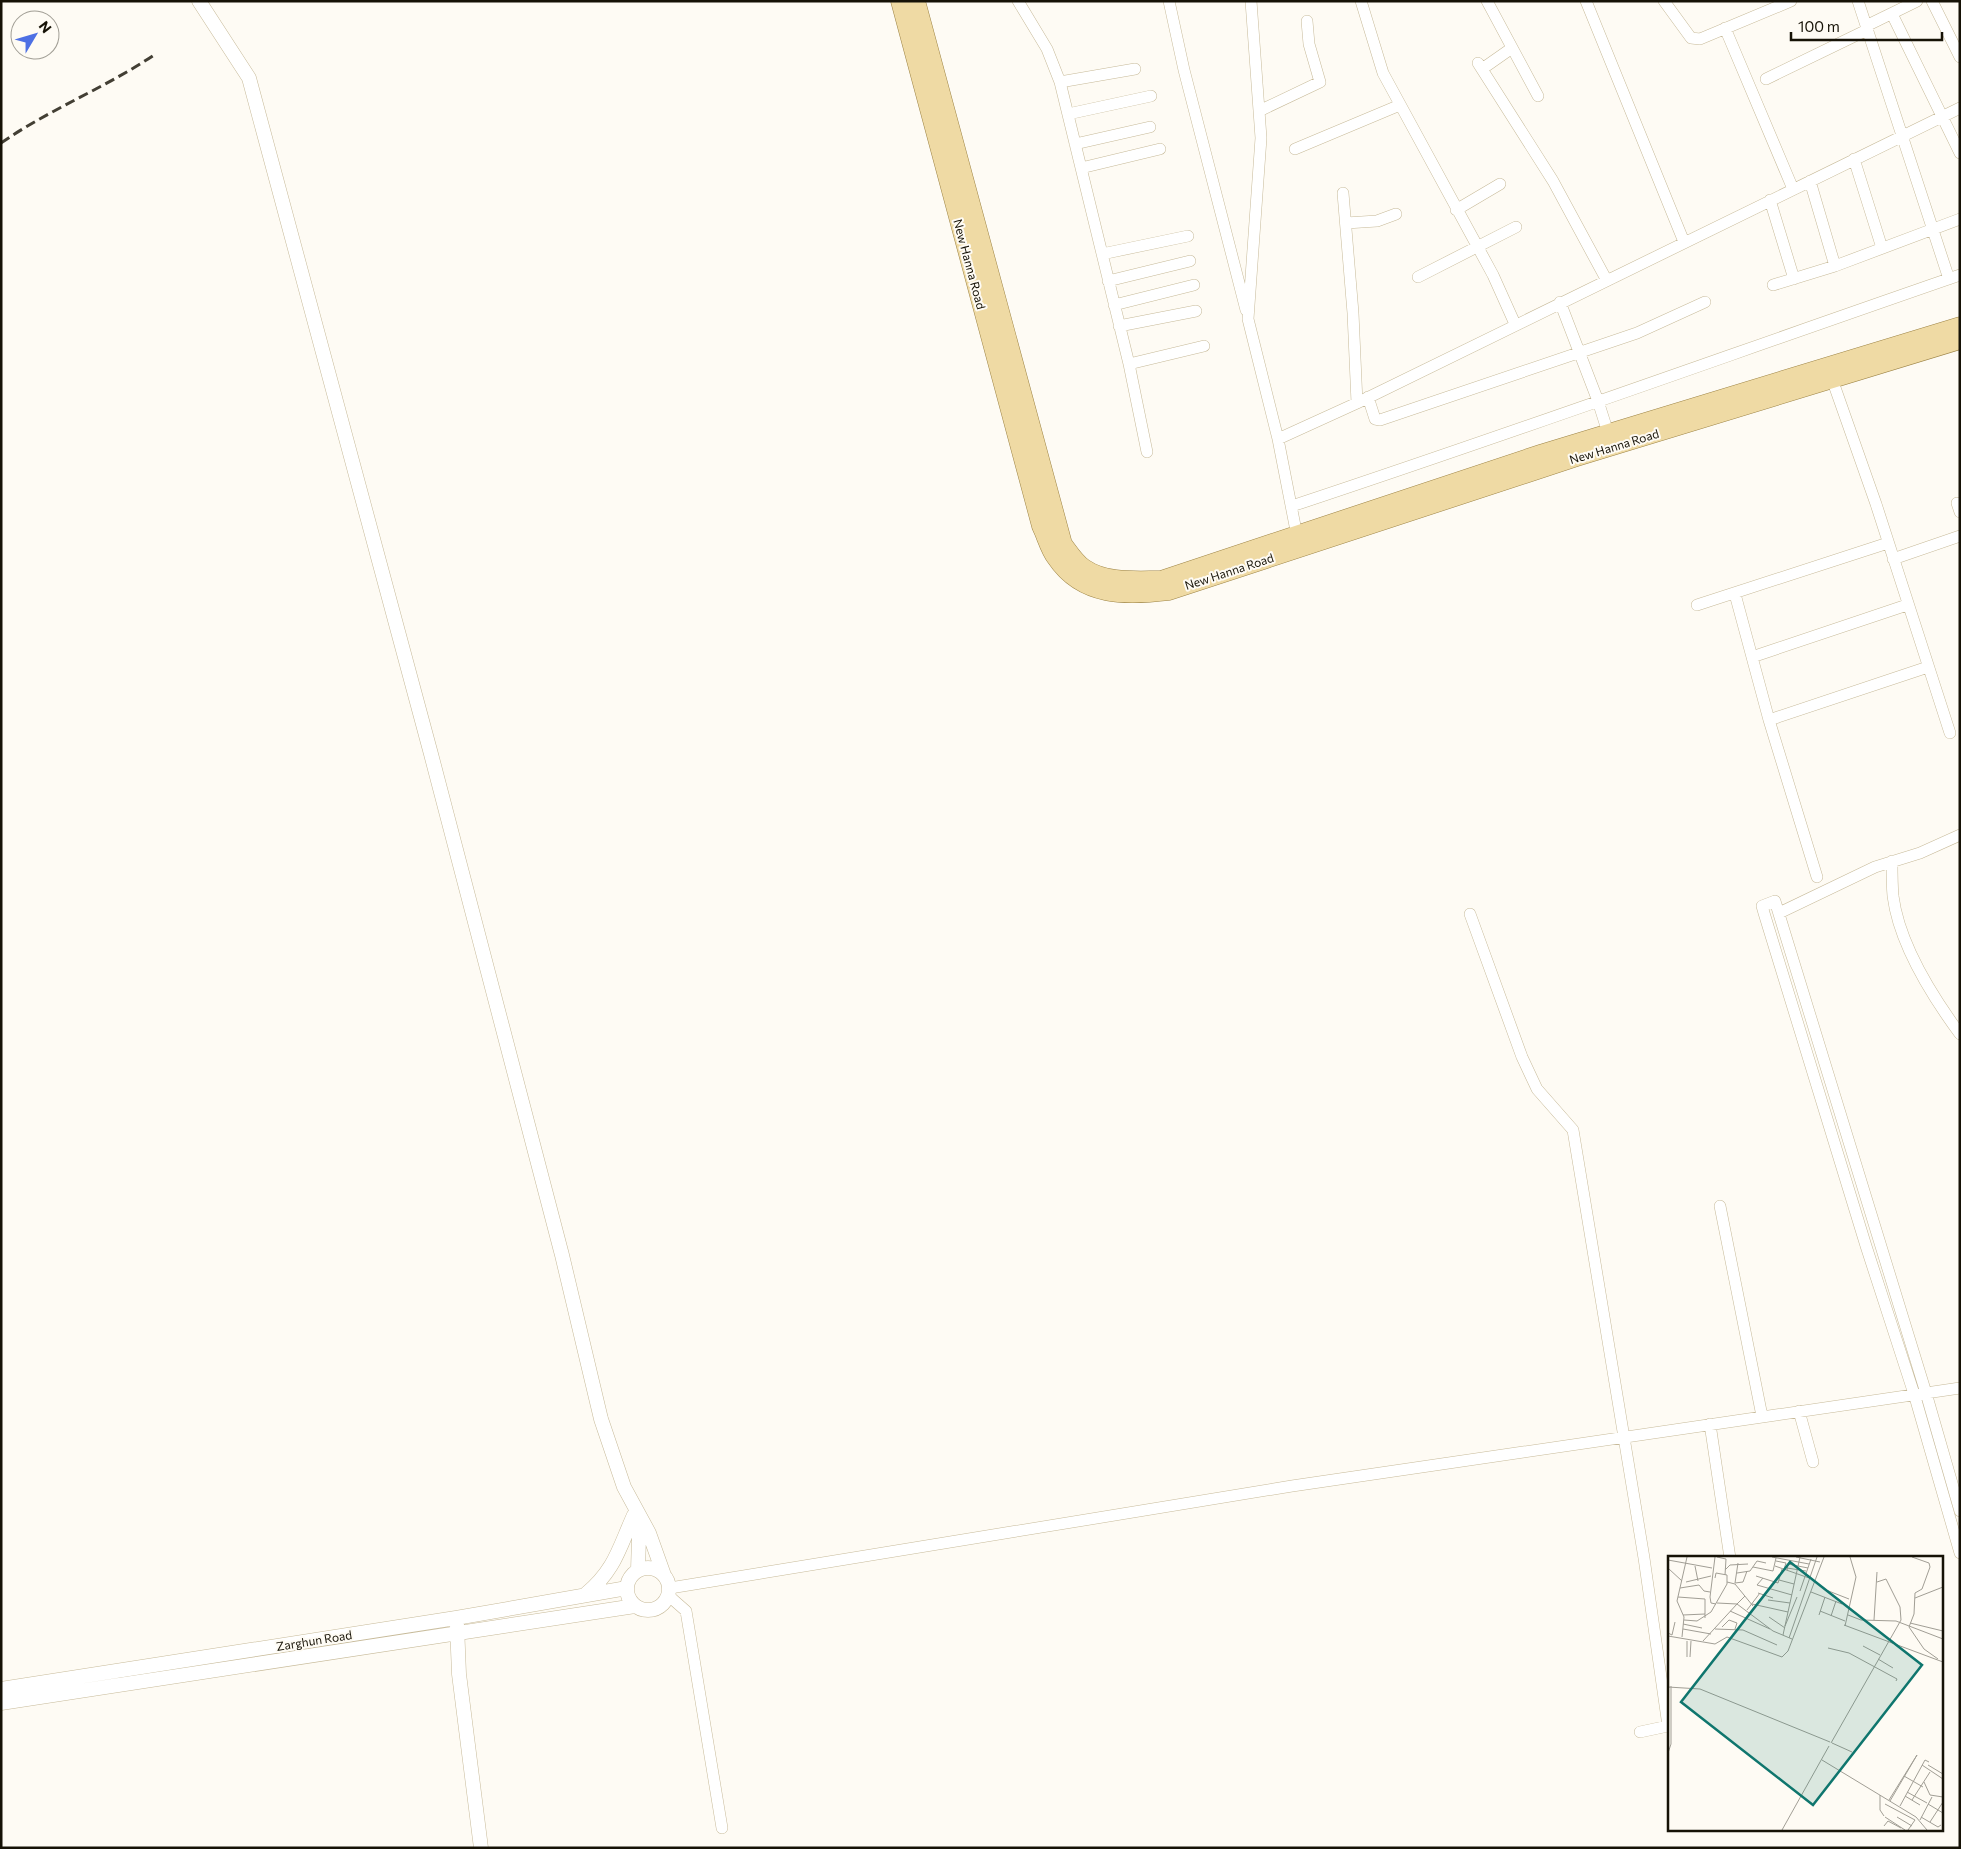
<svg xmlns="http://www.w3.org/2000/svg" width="1961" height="1849" font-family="Commissioner,sans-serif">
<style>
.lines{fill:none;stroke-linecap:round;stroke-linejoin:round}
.minor-casing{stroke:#c7ba99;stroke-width:12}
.tertiary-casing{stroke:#c7ba99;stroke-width:15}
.primary-casing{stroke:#9d8446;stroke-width:19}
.minor{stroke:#fff;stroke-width:11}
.tertiary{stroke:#fff;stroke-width:14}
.primary{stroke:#efdaa4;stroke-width:18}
.rail{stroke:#433f34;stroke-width:3;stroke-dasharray:10 5;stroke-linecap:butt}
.labels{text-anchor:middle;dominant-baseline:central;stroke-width:4;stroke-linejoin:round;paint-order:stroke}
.street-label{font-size:12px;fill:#161206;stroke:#fefbf4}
.inset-road{fill:none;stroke:#a19e95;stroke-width:1}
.view{fill:#0f766e;fill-opacity:0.15;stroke:#0f766e;stroke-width:2.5}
.inset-edge{fill:none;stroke:#161206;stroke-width:2.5}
</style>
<rect width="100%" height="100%" fill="#fefbf4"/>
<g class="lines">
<defs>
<path id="minor" d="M1018,1L1047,49L1060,82L1129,364L1147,452
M1169,1L1184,70L1246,310
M1251,1L1261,138L1248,319L1278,439L1298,541
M1361,1L1383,73L1493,275L1515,324
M1487,1L1538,96
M1586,1L1684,242
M1664,1L1691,38L1700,39L1791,1
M1858,1L1949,279
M1932,1L1960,57
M1892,14L1960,153
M1866,26L1917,1
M1725,28L1793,189
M1478,63L1553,181L1606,279
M1482,69L1512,48
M1766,79L1867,30
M1060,82L1135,69
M1259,111L1320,82L1309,44L1307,21
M1068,114L1151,96
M1075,144L1150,127
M1295,149L1400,105
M1854,159L1882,248
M1081,168L1160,149
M1810,181L1835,266
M1343,193L1353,313L1357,403
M1770,200L1794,279
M1456,210L1500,184
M1346,223L1377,221L1396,214
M1102,254L1188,236
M1418,277L1516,227
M1108,281L1190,261
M1773,285L1835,266L1960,219
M1560,302L1598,401L1610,439
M1114,305L1194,285
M1119,326L1196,311
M1129,364L1204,346
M1832,379L1876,504L1950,733
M1368,397L1375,419L1380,420L1637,333L1705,302
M1278,439L1357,403L1960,108
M1957,503L1960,512
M1292,506C1516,432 1737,352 1960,275
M1893,559L1960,536
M1735,594L1769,720L1817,877
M1697,605L1888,543
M1752,657L1907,605
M1769,720L1928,667
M1892,861C1892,873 1892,885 1893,896C1899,943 1932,996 1960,1034
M1779,913L1875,867L1920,853L1960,835
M1470,914L1522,1057L1537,1089L1573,1130L1644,1558L1668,1726L1640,1732
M1720,1206L1762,1416
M1799,1411L1813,1462
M1710,1424L1730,1558
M1960,1511L1926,1393L1775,901L1762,906L1764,913L1866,1246L1915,1397L1960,1553
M670,1588L1292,1486L1960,1388
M669,1596L686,1611L722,1828"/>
<path id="tertiary" d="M199,1L249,78L431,754L562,1255L601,1419L624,1487L649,1533L664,1575
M635,1516L639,1537L638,1570
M627 1589a21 21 0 1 1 42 0a21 21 0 1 1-42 0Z
M586,1594C615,1570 619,1548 634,1515
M457,1625L459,1674L481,1848
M1,1689L456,1618L627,1588
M1,1703L635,1606"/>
<path id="primary" d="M900,1L1041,526C1046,536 1049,549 1056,558C1083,598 1127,596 1169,591L1577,457L1960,340
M916,1L1063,544C1069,552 1076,563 1084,568C1106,583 1135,580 1161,580L1543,453L1960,326"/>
</defs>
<use href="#minor" class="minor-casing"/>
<use href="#tertiary" class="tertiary-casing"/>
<use href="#primary" class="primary-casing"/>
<use href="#minor" class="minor"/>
<use href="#tertiary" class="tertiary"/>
<use href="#primary" class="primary"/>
<path class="rail" d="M1,143C50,109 105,88 154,55"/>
</g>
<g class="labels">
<g class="street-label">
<text transform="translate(970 264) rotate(75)">New Hanna Road</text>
<text transform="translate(1614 446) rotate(-17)">New Hanna Road</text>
<text transform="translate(1229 571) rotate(-18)">New Hanna Road</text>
<text transform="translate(314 1640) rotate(-9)">Zarghun Road</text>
</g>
</g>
<g transform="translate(1668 1556)">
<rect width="275" height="275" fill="#fefbf4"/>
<path class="inset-road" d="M47,1L42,41L43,47L48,48M49,1L58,3L57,19M104,1L141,8M128,1L152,6M244,1L261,7L262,11L254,33L247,37L246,58L241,71L256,93L270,103M0,4L44,12M108,5L118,7L116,13M27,10L30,25M107,10L141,22M85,11L105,15L108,2M119,12L138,15M1,13L14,25M57,14L62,9L80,8M119,14L120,8L140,12M69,17L82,15L89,5L98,7M88,20L110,27L114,13M95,22L89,29L124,39M111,24L126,28M18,26L43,20M59,26L67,28L85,50M67,27L75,26L79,15M67,27L70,7M12,32L31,29L36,35L42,36M158,34L181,43M132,35L143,3M143,36L174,48M90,37L105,42M10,41L37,43M247,42L275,31M100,44L122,47M49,47L69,48L77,40M84,48L120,56M79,54L92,37M62,55L102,73M152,55L177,65M15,59L37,58M151,59L157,41M180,59L193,64L228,65L275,83M163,60L168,45M101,61L117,72M37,62V43M16,64L29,65L43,56L59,28V19L48,17L47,22M206,64L209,16M242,67L275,75M15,68L34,72M176,69L275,106M117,70L129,41M177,70L188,21L182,1M54,71L61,64L69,67L67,73M15,73L43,78M47,73L75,74L109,89M0,77L4,79L7,66M115,79L132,1M0,80L47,88L59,81L114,101L120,95L156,1M14,81L16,61L9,45L19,1M121,82L149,1M35,85L69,48L105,75L124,83M195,90L212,99M160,92L181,97L229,123L228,125M19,101V85M22,101L23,85M210,103L225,112M0,131L32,133L162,186M163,187L233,64L232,51L218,23L209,26M164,187L184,196M0,197L3,188V130M154,204L248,261L259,274M254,209L275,223M260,209L275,218M236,220L255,231M256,226L262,239L275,241M239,236L259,247M212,239V254L216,260M237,240L252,249M221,244L249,199L222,245M244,244L262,216M217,248L247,264L240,274M260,248L275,257M232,250L257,204L261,206M217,261L237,274M229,261L244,270M253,261L270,271L273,269M252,264L264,241M262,266L275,246M216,270L220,265L233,272M114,274L161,190"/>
<path class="view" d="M122,6L254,109L145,249L13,146Z"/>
<rect width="275" height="275" class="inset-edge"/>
</g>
<rect width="1961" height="1849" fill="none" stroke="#161206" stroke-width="5"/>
<g transform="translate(35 35) rotate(52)"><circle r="24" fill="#fefbf4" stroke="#a19e95"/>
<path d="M0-4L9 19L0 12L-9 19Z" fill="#4e70e4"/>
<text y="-8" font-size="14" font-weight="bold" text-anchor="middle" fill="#161206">N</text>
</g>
<path d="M1791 32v8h151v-8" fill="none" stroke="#161206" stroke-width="2.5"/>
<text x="1798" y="32" font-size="15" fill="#161206" stroke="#fefbf4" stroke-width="4" paint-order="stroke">100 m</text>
</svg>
